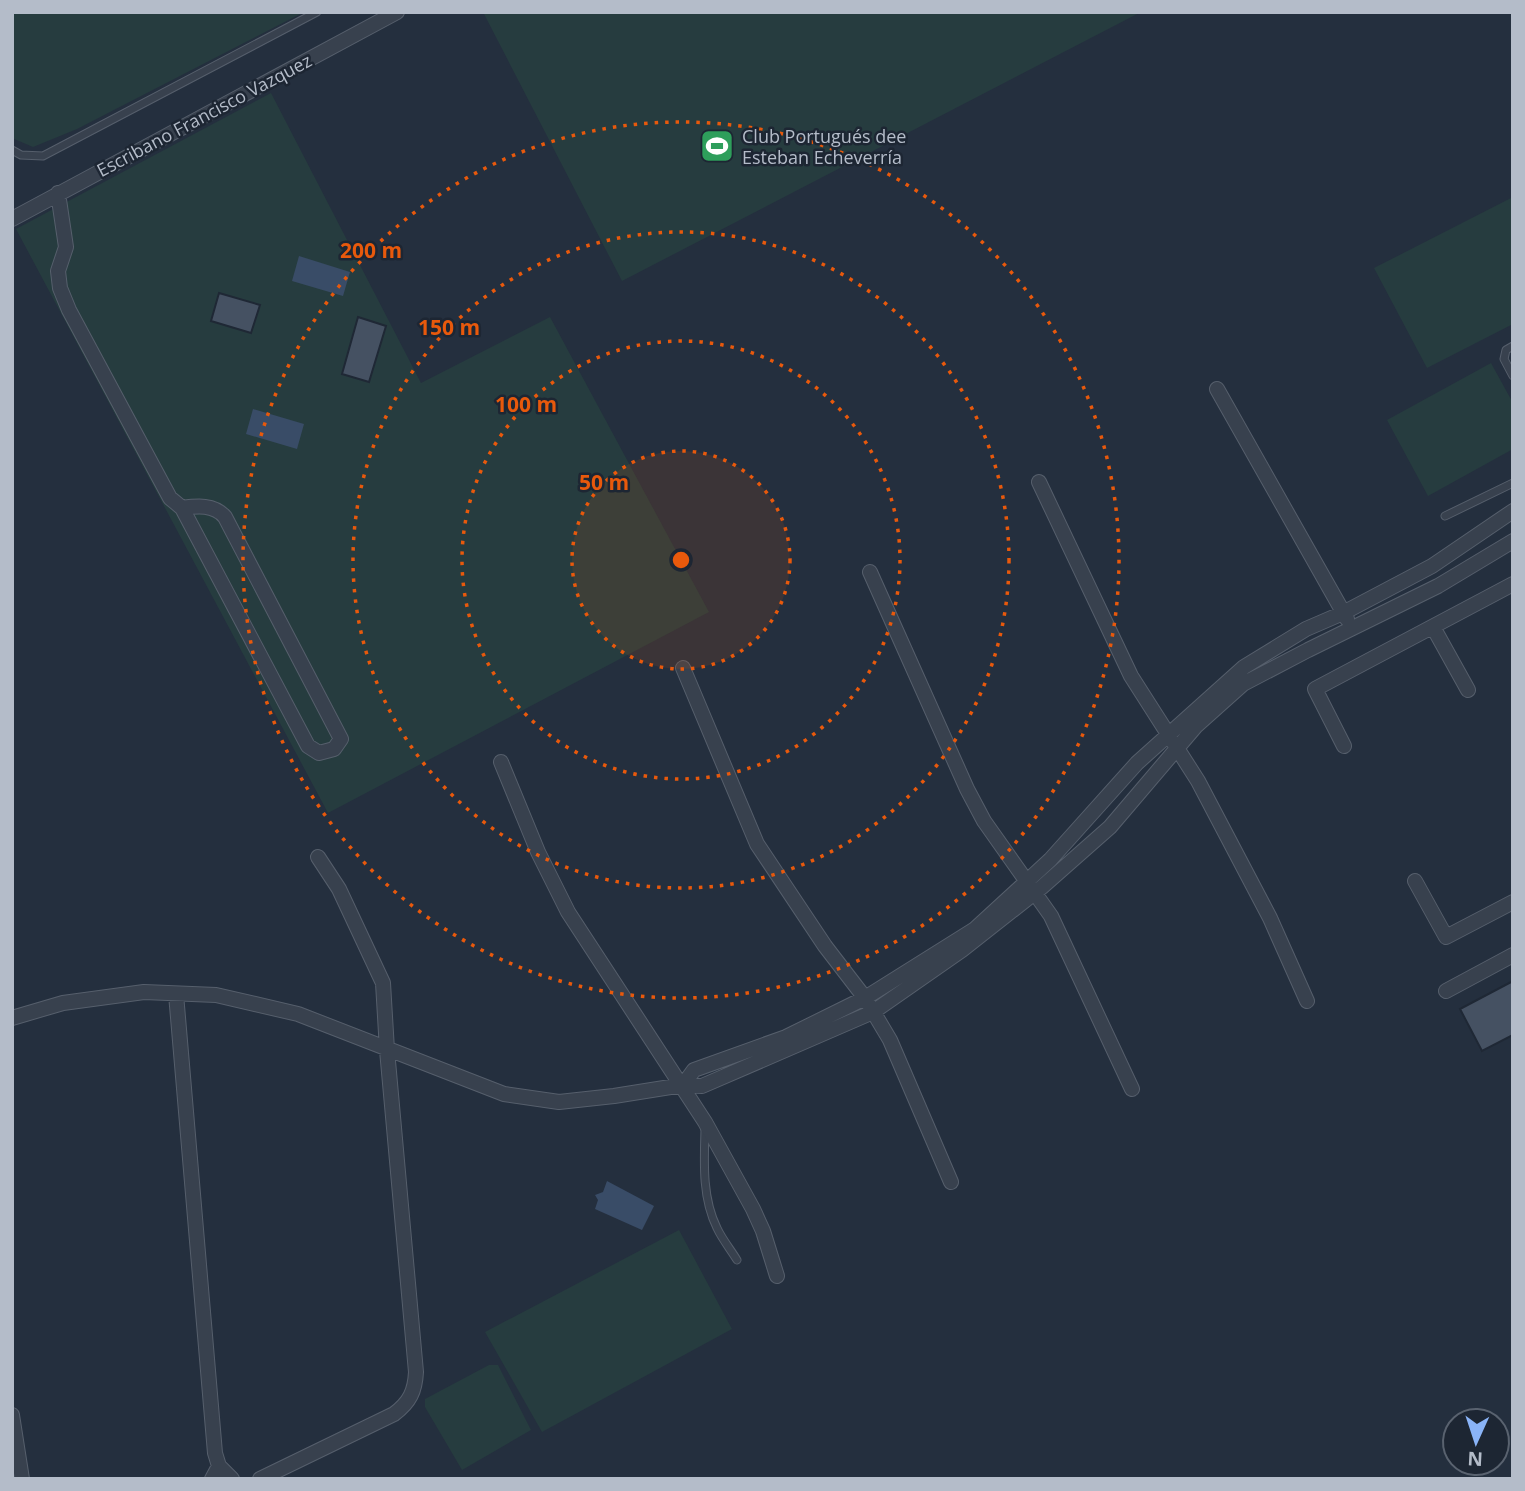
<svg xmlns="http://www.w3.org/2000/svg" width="1525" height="1491" font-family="'Open Sans',sans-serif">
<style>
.green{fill:#263c3f}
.water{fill:#394c67}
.building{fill:#455162;stroke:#1f2835;stroke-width:2}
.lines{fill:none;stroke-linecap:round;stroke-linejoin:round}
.lane-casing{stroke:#565f6c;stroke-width:9}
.street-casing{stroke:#565f6c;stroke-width:16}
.lane{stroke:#38414e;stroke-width:7}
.street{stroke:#38414e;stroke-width:14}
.ring{fill:none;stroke:#e8590c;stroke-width:3.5;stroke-dasharray:3.5 7}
.labels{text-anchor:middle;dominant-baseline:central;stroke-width:5;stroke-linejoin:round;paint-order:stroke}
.street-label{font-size:18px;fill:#b4bcc9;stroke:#1d2633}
.poi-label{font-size:18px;fill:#b4bcc9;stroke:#1d2633;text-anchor:start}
.centre{fill:#e8590c;stroke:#1d2633;stroke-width:3.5}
.ring-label{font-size:21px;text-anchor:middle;font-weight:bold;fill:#e8590c;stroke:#1d2633;stroke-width:5;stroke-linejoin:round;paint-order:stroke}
</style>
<rect width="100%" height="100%" fill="#242f3e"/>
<path class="green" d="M12,12H304L77,129L33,147L12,138Z
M483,12H1141L622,281Z
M271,93L421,383L550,317L709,612L328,813L16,229Z
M1513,197V324L1427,368L1374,268Z
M1491,363L1513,403V449L1428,496L1387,420Z
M679,1230L732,1329L542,1432L485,1332Z
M489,1365H498L531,1430L462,1470L425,1407V1399Z"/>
<path class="water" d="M299,256L350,272L343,296L292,281Z
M253,409L304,424L297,449L246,434Z
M607,1181L654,1206L642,1230L595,1209L598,1200L595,1195L603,1192Z"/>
<path class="building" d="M219,293L260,305L251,333L211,321Z
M358,317L386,326L369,382L342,374Z
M1513,981V1035L1482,1051L1460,1009Z"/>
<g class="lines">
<defs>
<path id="lane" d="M12,150L21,155L43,156L317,12
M1513,346L1506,350L1504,359L1513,376
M1445,516L1513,483
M705,1130C704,1162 702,1198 717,1228C722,1239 731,1250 737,1260"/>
<path id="street" d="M58,193L66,247L58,271L60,288L69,310L170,498L182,508C197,506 214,504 225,517L341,739L334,749L319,753L308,746L182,508
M12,219L397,12
M1217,389L1347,619
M1039,482L1131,676L1198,781L1270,918L1307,1001
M870,572L967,789L984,821L1051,916L1132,1089
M1433,627L1468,690
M683,668L757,844L825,946L865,998L890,1040L951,1182
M1344,746L1315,689L1513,584
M501,762L538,852L568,912L705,1122L753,1209L763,1231L777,1276
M1415,881L1446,937L1513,902
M1446,991L1513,955
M176,994L215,1453L219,1466L232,1479
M12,1018L63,1003L144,992L216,995L298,1014L504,1094L559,1102L614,1096L683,1085L702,1086L873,1012L962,950L1042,887L1110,827L1196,726L1243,684L1308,650L1438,586L1513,541
M683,1085L694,1070L786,1037L865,998L975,929L1050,860L1137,763L1244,667L1306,629L1343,613L1432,566L1513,511
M12,1415L22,1479
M212,1479L219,1466
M260,1479L394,1414C410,1402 415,1391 416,1372L387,1050L383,983L339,889L318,857"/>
</defs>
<use href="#lane" class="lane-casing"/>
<use href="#street" class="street-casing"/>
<use href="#lane" class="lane"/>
<use href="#street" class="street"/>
</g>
<circle cx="681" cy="560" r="109" fill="#e8590c" fill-opacity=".12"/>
<g class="ring">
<circle cx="681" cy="560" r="109"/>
<circle cx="681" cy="560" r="219"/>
<circle cx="681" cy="560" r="328"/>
<circle cx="681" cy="560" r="438"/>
</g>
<defs>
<symbol id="stadium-square" viewBox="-11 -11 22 22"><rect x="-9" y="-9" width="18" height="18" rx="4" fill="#2e9e5b" stroke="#1d2633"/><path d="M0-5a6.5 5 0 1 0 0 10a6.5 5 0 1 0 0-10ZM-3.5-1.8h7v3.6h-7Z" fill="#fff"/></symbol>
</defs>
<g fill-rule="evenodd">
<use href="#stadium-square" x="698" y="127" width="38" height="38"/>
</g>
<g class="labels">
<g class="street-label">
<text transform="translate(204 115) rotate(-28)">Escribano Francisco Vazquez</text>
</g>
<g class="poi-label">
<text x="742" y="136">Club Portugués dee<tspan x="742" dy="21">Esteban Echeverría</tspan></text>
</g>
</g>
<circle cx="681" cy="560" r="10" class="centre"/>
<g class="ring-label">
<text x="371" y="258">200 m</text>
<text x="449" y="335">150 m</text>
<text x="526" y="412">100 m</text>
<text x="604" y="490">50 m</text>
</g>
<rect width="1525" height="1491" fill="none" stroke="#b4bcc9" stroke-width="28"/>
<g transform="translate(1476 1442) rotate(183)"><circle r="33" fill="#1d2633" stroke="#59626f" stroke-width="2"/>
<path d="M0-5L12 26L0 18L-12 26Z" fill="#8ab4f8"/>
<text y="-10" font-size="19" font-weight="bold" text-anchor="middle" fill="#b4bcc9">N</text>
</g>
</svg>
